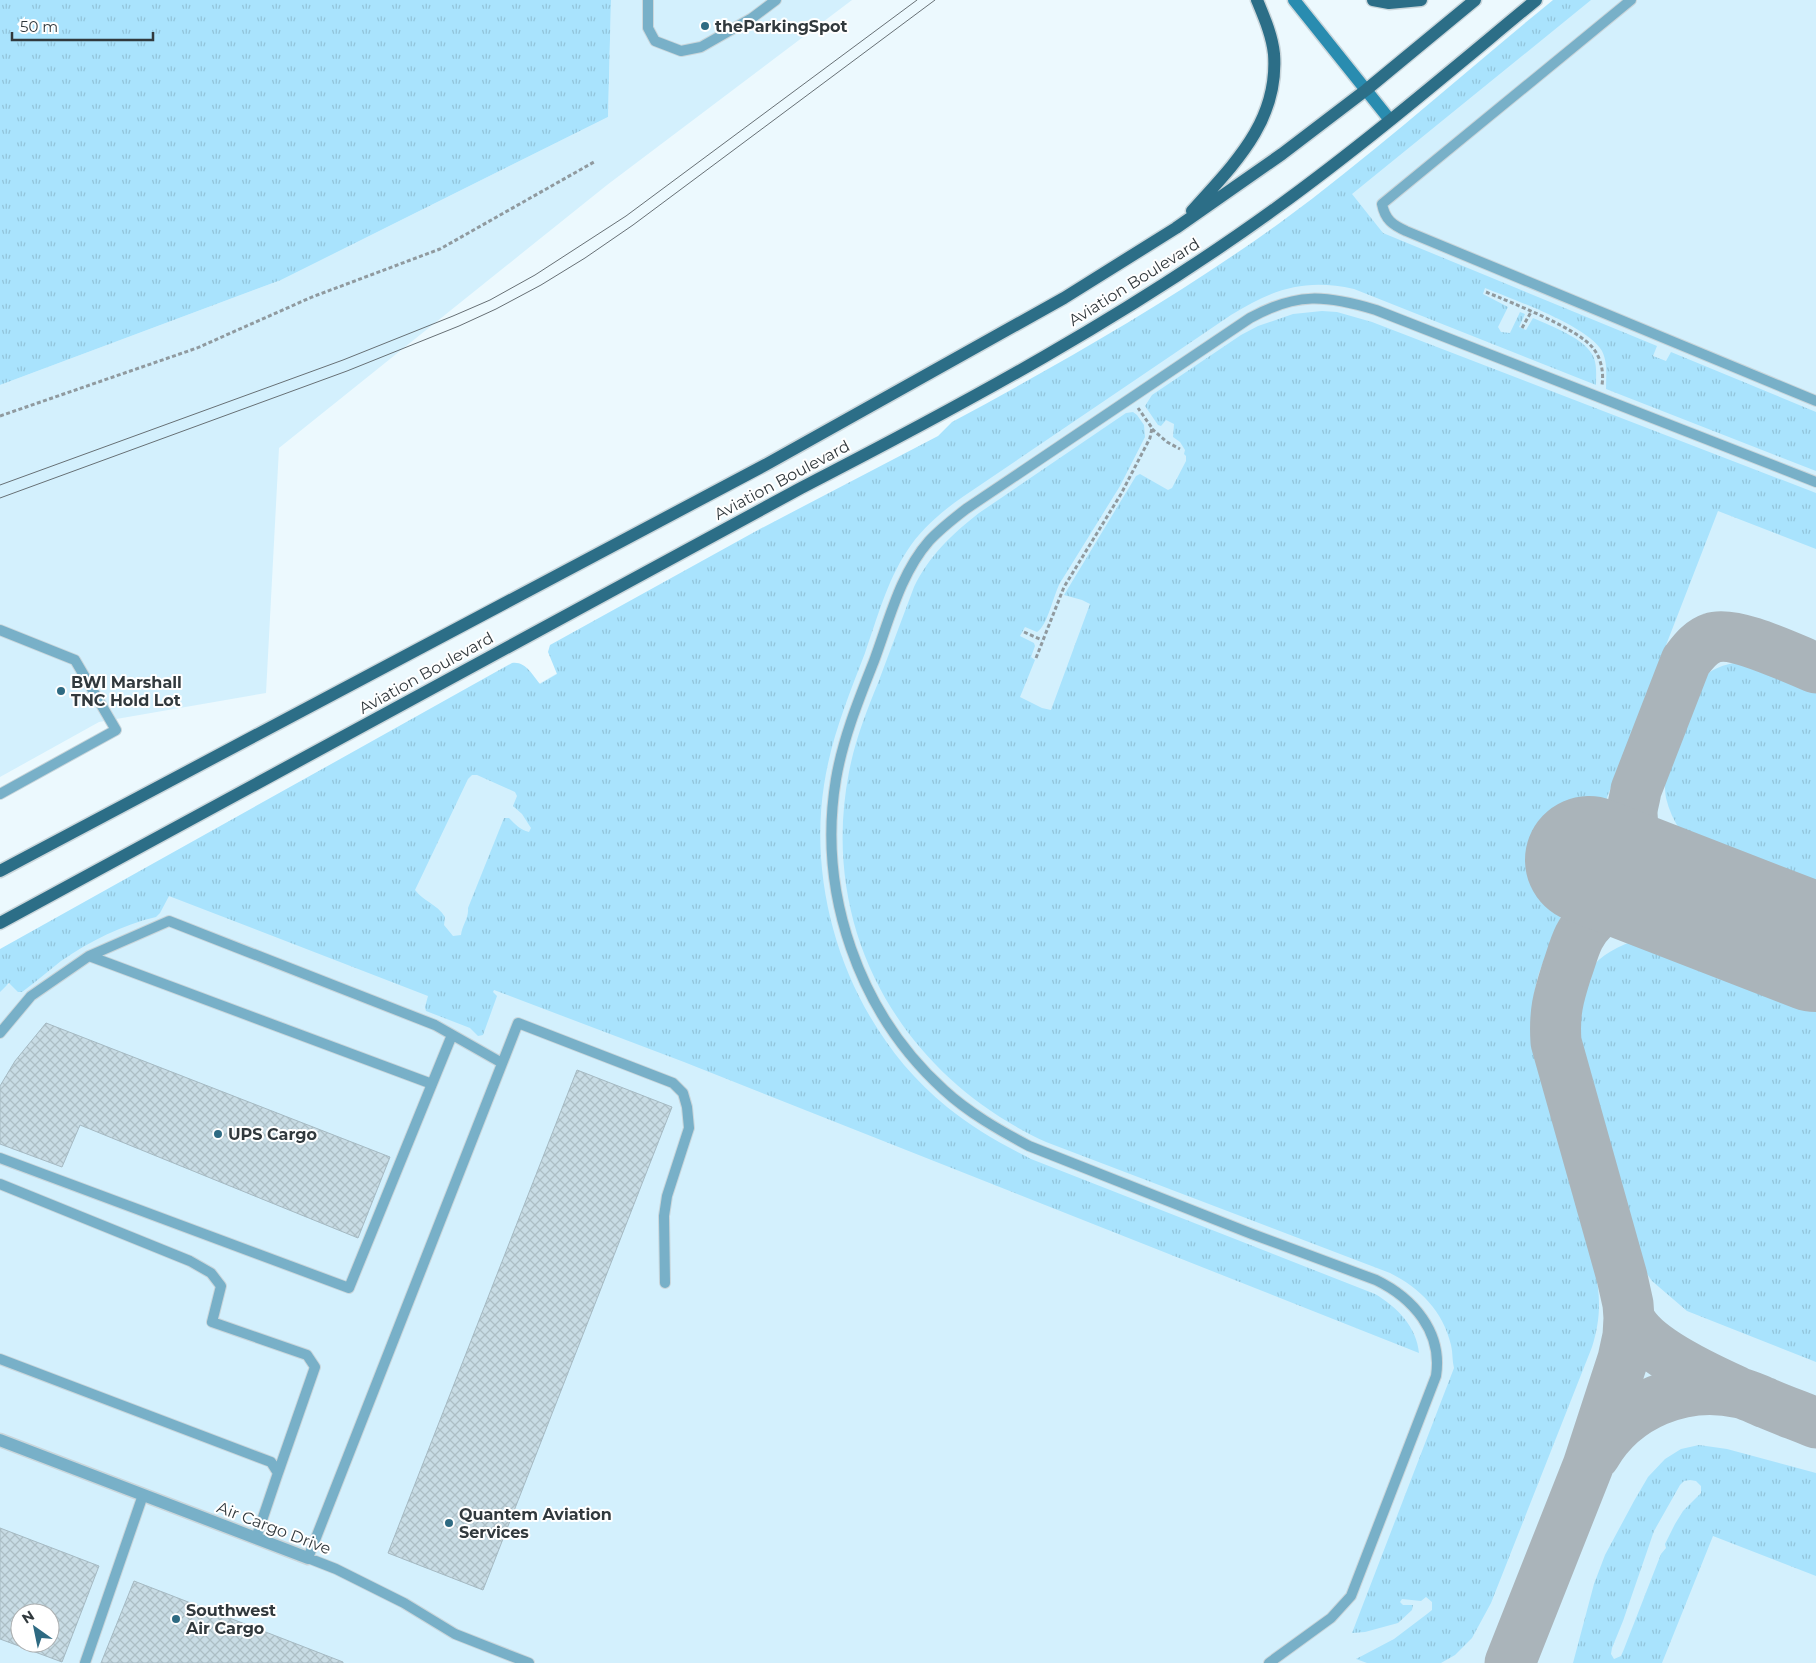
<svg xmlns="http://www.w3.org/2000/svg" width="1816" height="1663" font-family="Montserrat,sans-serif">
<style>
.built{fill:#d3f0fd;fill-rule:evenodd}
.grass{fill:url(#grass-tufts);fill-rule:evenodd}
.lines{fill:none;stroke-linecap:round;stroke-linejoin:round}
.taxiway{stroke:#aab4ba;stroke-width:51}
.runway{stroke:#aab4ba;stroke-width:128}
.building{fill:url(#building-cross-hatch);stroke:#a5b9c2;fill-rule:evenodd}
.service-casing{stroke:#cad6db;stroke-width:12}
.minor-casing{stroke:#cad6db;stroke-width:15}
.secondary-casing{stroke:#cad6db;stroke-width:15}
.primary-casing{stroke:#cad6db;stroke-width:15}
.path{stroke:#909a9f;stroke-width:3;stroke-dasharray:4 2.5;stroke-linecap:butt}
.service{stroke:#78b0c8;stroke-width:10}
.minor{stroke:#78b0c8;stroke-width:12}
.secondary{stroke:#298cb0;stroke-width:12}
.primary{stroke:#2c6e87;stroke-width:12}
.tram{stroke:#677075;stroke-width:1}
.poi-dot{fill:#2e6a82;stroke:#fff;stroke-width:2}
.labels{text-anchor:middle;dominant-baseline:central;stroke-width:4;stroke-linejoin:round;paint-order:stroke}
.poi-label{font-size:16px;font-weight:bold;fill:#31393d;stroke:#fff;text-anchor:start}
.street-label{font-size:16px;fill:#31393d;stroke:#fff}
</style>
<defs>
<pattern id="grass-tufts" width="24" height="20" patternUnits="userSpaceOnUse" patternTransform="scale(1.25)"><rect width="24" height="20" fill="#a9e3fd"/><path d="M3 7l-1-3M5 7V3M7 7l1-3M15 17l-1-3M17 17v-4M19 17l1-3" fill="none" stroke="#92c4da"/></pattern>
<pattern id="building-cross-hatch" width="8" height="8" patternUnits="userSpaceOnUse" patternTransform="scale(1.25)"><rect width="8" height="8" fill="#c8dce5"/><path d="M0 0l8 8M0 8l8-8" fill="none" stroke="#acbec5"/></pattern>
</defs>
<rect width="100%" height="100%" fill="#ecf9fe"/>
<path class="built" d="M611,0H852L607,185L279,448L266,693L99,722L0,777V385L281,280L608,117Z
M1589,0H1816V1663H0V989L180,890L582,659L1339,198ZM20,1613H50V1643H20Z"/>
<path class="grass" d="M0,0H611L608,117L281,280L0,385Z
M1553,0H1591L1352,194L1383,233L1657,346L1653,356L1666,361L1671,352L1816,412V471L1606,389C1606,376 1608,363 1602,351C1588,326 1512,299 1485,288L1483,294L1508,307L1498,327L1501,332L1510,333L1520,312L1525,314L1519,327L1526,330L1533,318C1551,326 1587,339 1594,358C1597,367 1596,376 1596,385L1354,289C1305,278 1273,289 1231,315L964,496C942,511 921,529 907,551C887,581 877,619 865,653C848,697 831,739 824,785C806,902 854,1032 947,1107C973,1128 1001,1144 1031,1159L1375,1294C1396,1306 1417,1327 1419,1353L684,1062L494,990L493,992L497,996L483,1035L478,1036L470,1028L426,1011L425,1007L428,996L169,896L160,913L156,917C122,925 90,941 61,961C48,971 36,982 22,992H18L9,983L0,992V949L512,663C526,661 532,675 540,684L557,674L548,652L550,645L758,530L938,436L952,422C1065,361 1177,297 1281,222C1375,153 1462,74 1553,0ZM477,775L515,792L517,796L513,806L522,814L531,828L529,832C520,830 515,824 509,818H504L468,908C469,918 462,925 461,935L453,936L444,925L445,917C437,904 423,901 415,890L468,779L472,775Z
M1322,311L1337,312L1372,322L1816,493V549L1718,511L1539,973C1531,1001 1530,1027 1535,1055L1594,1267C1601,1295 1601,1319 1592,1347L1491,1603L1472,1638L1455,1655L1441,1663H1367L1356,1659L1394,1639L1427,1614L1432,1610V1602L1426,1597L1421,1601L1402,1599L1400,1602L1403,1605H1413L1412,1610L1398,1623L1365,1632L1352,1633L1454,1368C1452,1361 1453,1353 1451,1345C1443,1311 1420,1288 1390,1273L1046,1142C902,1076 818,931 849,772C855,741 866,712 878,683C890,651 902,619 914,587C929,556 952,534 979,513L1126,413L1133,412L1137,415L1144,425L1145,437L1120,486L1060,583C1053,596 1048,625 1037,632L1025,627L1020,636L1034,643L1035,646L1031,657L1035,660L1020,697L1042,708L1051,710L1090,604L1082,600L1064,595L1136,476L1140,474L1168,490L1172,488L1186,461V456L1184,454L1185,450L1180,442L1173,437L1174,424L1166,420L1161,426L1158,425L1145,406L1152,395L1241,335L1258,326L1293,314Z
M1734,663L1746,665L1816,692V900L1707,856C1686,841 1672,823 1666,798C1665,790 1664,782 1666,775C1669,755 1692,688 1706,675C1714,668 1724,665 1734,663Z
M1651,937L1663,938L1688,942L1816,992V1362L1687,1311L1652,1281L1641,1265L1580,1053C1565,991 1586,949 1651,937Z
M1699,1445L1727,1449L1816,1473V1576L1713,1536L1662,1663H1573L1594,1584L1605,1555L1634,1501L1648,1477L1665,1459L1681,1449ZM1690,1480L1696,1481L1701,1486V1493L1683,1511L1675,1524L1665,1544L1666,1548L1661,1554L1624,1649L1621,1656L1614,1659L1611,1654L1612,1648L1623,1621L1654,1531L1680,1485L1684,1481Z"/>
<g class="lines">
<path class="taxiway" d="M1667,890C1649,869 1632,842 1632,813C1632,806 1635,798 1636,790L1686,661C1693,652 1700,642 1712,638C1734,630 1793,659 1816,668
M1629,1318C1643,1349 1705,1377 1736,1391
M1595,1455C1624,1405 1684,1380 1740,1393C1749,1395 1758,1400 1766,1403C1782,1410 1799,1416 1816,1423
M1510,1663L1588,1466L1623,1359L1628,1336L1629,1318L1628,1304L1622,1277L1556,1042C1554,1013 1558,998 1567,970C1571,959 1574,947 1579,937C1596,904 1632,893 1667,890"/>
<path class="runway" d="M1589,860L1816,948"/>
</g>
<path class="building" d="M46,1023L390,1157L358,1238L80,1125L62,1167L0,1144V1086L15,1061Z
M577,1070L672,1107L483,1590L388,1553Z
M0,1528L99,1566L62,1662L0,1639ZM20,1613H50V1643H20Z
M134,1581L343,1662V1663H101Z"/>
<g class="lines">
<defs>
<path id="service" d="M648,0V28L655,41L681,51L701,47L752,18L776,0
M1631,0L1382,204C1385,220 1393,225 1406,231L1816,401
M0,630L75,660L116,730L0,794
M89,956L432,1084L452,1035
M0,1033L31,996L89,956L169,921L435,1025L502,1063
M0,1158L349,1288L432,1084
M0,1184L190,1261L211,1273L221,1286L212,1322L307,1355L315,1367L278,1473
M0,1359L271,1462L278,1473L256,1538
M85,1663L143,1495
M529,1663L455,1634L404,1603L336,1569L308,1558L518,1023L673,1083L683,1093L687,1107L689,1128L667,1196L664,1216L665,1283
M1269,1663L1331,1618L1351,1596L1436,1376C1443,1332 1413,1298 1376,1280L1252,1234L1029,1146C999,1130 969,1113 944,1090C859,1013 817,893 836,779C843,738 859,699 874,661C889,621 900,574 929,541C940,529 953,519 966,509L1250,318C1297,292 1326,295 1376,310L1816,482"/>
<path id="minor" d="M0,1440L308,1558"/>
<path id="secondary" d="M1294,0L1390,120"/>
<path id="primary" d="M1373,0L1389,3L1421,0
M1192,211C1233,165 1279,122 1274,54C1272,35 1264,17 1257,0
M0,871L767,464L1064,298L1176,228L1282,154L1366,90L1475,0
M0,923L801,488C964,404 1127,316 1276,208C1366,143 1450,71 1536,0"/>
</defs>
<use href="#service" class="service-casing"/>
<use href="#minor" class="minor-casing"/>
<use href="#secondary" class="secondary-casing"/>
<use href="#primary" class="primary-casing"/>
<path class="path" d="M1486,292C1512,303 1577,328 1593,348C1601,358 1604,372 1602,385
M1522,328L1531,312
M0,416L197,348L312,297L440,249L594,162
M1152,429L1167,442L1180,449
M1024,632L1042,640
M1036,658L1064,587L1121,494L1150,438L1152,428L1138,408"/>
<use href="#service" class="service"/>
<use href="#minor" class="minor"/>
<use href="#secondary" class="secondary"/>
<use href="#primary" class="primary"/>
<path class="tram" d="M0,485L343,360L453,316L490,300L535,275L626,216L917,0
M0,498L347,371L459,326L496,309L541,285L585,258L633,225L935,0"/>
</g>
<g class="poi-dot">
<circle cx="705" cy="26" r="5"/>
<circle cx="61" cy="691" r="5"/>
<circle cx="218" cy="1134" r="5"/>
<circle cx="449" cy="1523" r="5"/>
<circle cx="176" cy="1619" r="5"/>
</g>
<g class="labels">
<g class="poi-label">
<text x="715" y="26">theParkingSpot</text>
<text x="71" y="682">BWI Marshall<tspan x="71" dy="18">TNC Hold Lot</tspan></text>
<text x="228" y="1134">UPS Cargo</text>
<text x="459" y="1514">Quantem Aviation<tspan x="459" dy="18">Services</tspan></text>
<text x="186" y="1610">Southwest<tspan x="186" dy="18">Air Cargo</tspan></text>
</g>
<g class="street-label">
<text transform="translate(1134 282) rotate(-32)">Aviation Boulevard</text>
<text transform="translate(782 480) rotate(-28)">Aviation Boulevard</text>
<text transform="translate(426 673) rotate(-29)">Aviation Boulevard</text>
<text transform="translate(274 1528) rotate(21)">Air Cargo Drive</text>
</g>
</g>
<g transform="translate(35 1628) rotate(327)"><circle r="24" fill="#ffffff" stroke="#adb0b1"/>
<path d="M0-4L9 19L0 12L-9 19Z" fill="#2e6a82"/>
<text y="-8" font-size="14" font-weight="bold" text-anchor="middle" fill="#31393d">N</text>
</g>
<path d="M12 32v8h141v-8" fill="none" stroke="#31393d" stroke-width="2.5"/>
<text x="20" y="32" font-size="15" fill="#31393d" stroke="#ffffff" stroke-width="4" paint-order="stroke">50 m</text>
</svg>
